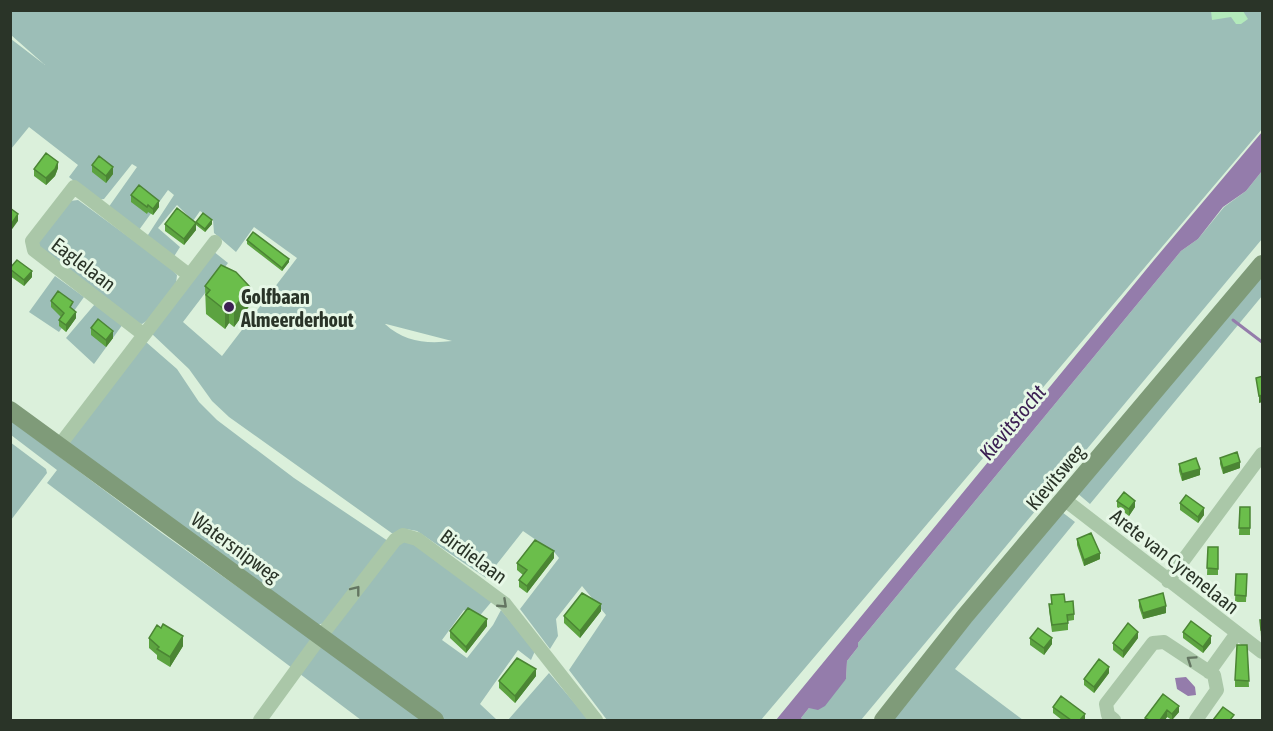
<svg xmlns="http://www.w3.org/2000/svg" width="1273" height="731" font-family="'Asap Condensed',sans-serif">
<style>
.green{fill:#9cbeb7;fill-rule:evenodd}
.sand{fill:#b3eabb}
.water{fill:#947cab}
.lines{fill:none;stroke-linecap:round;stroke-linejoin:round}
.stream{stroke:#947cab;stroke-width:3}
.street{stroke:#aac7a8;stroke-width:14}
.secondary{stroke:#7f9b79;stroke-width:18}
.wall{fill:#5ca340}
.shaded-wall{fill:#4b8534}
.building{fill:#6bbe4b;stroke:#4b8534;stroke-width:1.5}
.oneway{stroke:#647662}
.poi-dot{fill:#3c2053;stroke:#e7f8e7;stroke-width:2}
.labels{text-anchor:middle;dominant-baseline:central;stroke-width:6;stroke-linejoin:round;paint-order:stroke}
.street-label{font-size:20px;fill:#2a3428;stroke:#e7f8e7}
.poi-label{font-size:20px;font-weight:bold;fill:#2a3428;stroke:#e7f8e7;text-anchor:start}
.water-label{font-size:21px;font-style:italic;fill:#3c2053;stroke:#e7f8e7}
</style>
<rect width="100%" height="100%" fill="#dbf0db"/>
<path class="green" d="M11,11H1262V129L761,720H607L569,670L606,615L582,586L556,619L558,636L550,649L520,609L559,558L555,553L523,531L486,578L417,531L406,529L393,534L229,417L212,401L189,369L151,333L213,251L228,263L183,322L222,356L297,258L254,227L236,252L214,233L213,220L200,211L193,221L177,205L158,228L180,247L173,258L146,238L174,195L168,190L139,230L108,208L137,167L132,164L104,199L97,200L69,177L78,165L29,127L11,149V39L45,65L11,35ZM385,324H386L452,341C427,344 404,342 385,324Z
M1262,171V239L861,720H804L801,718L809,708L846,679L847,661L858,647V643L1181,251L1198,239L1224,207L1246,191Z
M78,200L170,267L177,275L176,284L148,320L142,324L134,322L39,246V240L70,201Z
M1262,271V296L1090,504L1077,493Z
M55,276L84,297L59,332L29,312Z
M95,304L123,324L94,364L66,338Z
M146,342L177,369L199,402L217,420L294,478L388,541L324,623L315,626L69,444L70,438Z
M10,420L163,534L425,720H361L47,483L57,470L11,435Z
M10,442L46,469L47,473L11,520Z
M1062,512L1075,522L955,669L1023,720H890Z
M409,540L493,600L477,619L464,610L442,640L467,658L493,625L501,610L535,651L531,660L518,650L480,704L497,720H444L329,636L331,628L400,541Z
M549,673L589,720H508Z"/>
<path class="sand" d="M1211,11H1243L1248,19L1241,24H1236L1231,17L1212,20Z"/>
<path class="water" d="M1262,132V171L1246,191L1223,207L1198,239L1181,251L858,643V647L847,661L846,679L825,706L818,710L809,708L801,718L804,720H776L1154,260Z
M1186,677L1195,687L1196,695L1188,696L1177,689L1175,678Z"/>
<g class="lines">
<path class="stream" d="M1233,320L1262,342"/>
<path class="street" d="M143,334L34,250L32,241L74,187L189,275
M59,446L215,242
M1065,500L1262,652
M1168,581L1262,454
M1209,672L1237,633
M260,720L321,636L395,540L403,535L417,539L505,604L596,720
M1114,720L1108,715L1106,704L1153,643L1164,642L1214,675L1217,690L1196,720"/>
<path class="secondary" d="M10,410L435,720
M883,720L965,616L1262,264"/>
</g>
<path class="wall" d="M92,165L113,174L106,183L92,172Z
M58,168L55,176L46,185L34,176V169Z
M131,195L159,207L153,215L148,212L147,214L131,202Z
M196,222L212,224L205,232L196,225Z
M165,224L196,230L184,245L165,231Z
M247,240L289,262L282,271L247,244Z
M10,268L32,277L24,286L10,276Z
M205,286L250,305L234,327L229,323L225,329L206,314Z
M51,301L73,309L76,318L66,332L59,326V320L61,317L51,307Z
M91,328L113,338L106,347L91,335Z
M1220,458L1240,468L1223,474L1220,464Z
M1179,464L1200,475L1182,481L1179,471Z
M1117,501L1135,507L1129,516L1117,507Z
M1180,503L1204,515L1198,523L1180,510Z
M1240,507H1250V535H1239Z
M1077,539L1100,559L1084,566L1077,545Z
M1208,547H1218V575H1207Z
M554,558L527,593L519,587V580L523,575L517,570V563Z
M1236,574H1247L1246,602H1235Z
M1051,595L1065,602L1074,614V620L1068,621V630L1052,632L1049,610V604H1051Z
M1139,600L1166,613L1143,619L1139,607Z
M601,611L580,638L564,623V616Z
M1260,620H1263V636L1261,637Z
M487,626L466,653L450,638V631Z
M1183,632L1211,643L1203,653L1183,638Z
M149,638L183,646L170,667L157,659V655L149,648Z
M1030,638L1052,644L1044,655L1030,645Z
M1138,638L1123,658L1113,650V643Z
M1247,645L1249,687H1235V680Z
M1109,673L1094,693L1084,685V679Z
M536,676L515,703L499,688V681Z
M1163,694L1179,712L1172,720L1167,717L1165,720H1145V718Z
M1053,707L1085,720H1062L1053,713Z"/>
<path class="shaded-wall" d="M58,162V168L55,176L46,185V178Z
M113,167V174L106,183V176Z
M159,201V207L153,215V209Z
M18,214V221L10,232V226Z
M212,220V224L205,232V229Z
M196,223V230L184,245V239Z
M289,259V262L282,271V268Z
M32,271V277L24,286V280Z
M250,287V305L234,327V308Z
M229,304V323L225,329V310Z
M76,312V318L66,332V325Z
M113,331V338L106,347V340Z
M1263,395V402L1259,403V396Z
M1240,462V468L1223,474V468Z
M1200,469V475L1182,481V474Z
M1135,501V507L1129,516V509Z
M1204,508V515L1198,523V517Z
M554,551V558L527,593V586Z
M1100,553V559L1084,566V560Z
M601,604V611L580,638V631Z
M1166,606V613L1143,619V613Z
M487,619V626L466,653V647Z
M1138,632V638L1123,658V651Z
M183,636V646L170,667V657Z
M1211,636V643L1203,653V647Z
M1052,638V644L1044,655V648Z
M1109,667V673L1094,693V687Z
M536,669V676L515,703V696Z
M1179,706V712L1172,720V714Z
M1167,710V717L1165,720H1160Z
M1085,714V720H1080Z"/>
<path class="building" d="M46,153L58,162L55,169L46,178L34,169Z
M99,156L113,167L106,176L92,165Z
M139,185L159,201L153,209L148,205L147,207L131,195Z
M10,208L18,214L10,226Z
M177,208L196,223L184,239L165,224Z
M203,213L212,220L205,229L196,222Z
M253,232L289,259L282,268L247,240Z
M17,260L32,271L24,280L10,269V268Z
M221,265L236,272L250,287L234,308L229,304L225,310L206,295L210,290L205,286Z
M58,291L73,302L70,307L76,312L66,325L59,320L64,313L51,301Z
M98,319L113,331L106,340L91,328Z
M1263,376V395L1259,396L1256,378Z
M1237,452L1240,462L1223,468L1220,458Z
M1196,458L1200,469L1182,474L1179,464Z
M1124,492L1135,501L1129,509L1117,501Z
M1186,495L1204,508L1198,517L1180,503Z
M1240,507H1250V528H1239Z
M1091,533L1100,553L1084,560L1077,539Z
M535,540L554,551L527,586L519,580L527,570L517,563Z
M1208,547H1218V569L1207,568Z
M1236,574H1247L1246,596L1235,595Z
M582,593L601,604L580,631L564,616Z
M1163,593L1166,606L1143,613L1139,600Z
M1064,594L1065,602L1073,601L1074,614L1067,615L1068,623L1052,625L1049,604H1052L1051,595Z
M468,608L487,619L466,647L450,631Z
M1260,620H1263V630H1261Z
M1191,621L1211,636L1203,647L1183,632Z
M1128,623L1138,632L1123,651L1113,643Z
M163,624L183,636L170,657L157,649L159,647L149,638L157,625L161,628Z
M1038,628L1052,638L1044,648L1030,638Z
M1237,645H1247L1249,681L1235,680Z
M517,658L536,669L515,696L499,681Z
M1099,659L1109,667L1094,687L1084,679Z
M1163,694L1179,706L1172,714L1167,710L1160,720H1149L1145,718Z
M1061,696L1085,714L1080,720H1071L1053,707Z
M1223,707L1234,715L1230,720H1213Z"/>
<defs><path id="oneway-chevron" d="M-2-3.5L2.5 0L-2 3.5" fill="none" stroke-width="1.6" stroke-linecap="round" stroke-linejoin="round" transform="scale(1.5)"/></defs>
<g class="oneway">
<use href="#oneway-chevron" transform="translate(356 590) rotate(-52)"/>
<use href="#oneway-chevron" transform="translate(503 604) rotate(43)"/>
<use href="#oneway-chevron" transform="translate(1191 660) rotate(-146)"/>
</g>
<circle class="poi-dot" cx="229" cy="307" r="6"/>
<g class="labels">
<g class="street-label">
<text transform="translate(84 264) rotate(37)">Eaglelaan</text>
<text transform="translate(1055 477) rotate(-50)">Kievitsweg</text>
<text transform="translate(236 547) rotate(36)">Watersnipweg</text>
<text transform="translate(474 556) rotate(36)">Birdielaan</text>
<text transform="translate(1175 561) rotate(38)">Arete van Cyrenelaan</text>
</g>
<g class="poi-label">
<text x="241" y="296">Golfbaan<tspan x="241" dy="23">Almeerderhout</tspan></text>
</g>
<g class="water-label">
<text transform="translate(1012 422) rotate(-50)">Kievitstocht</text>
</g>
</g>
<rect width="1273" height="731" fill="none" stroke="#2a3428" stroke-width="24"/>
</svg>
